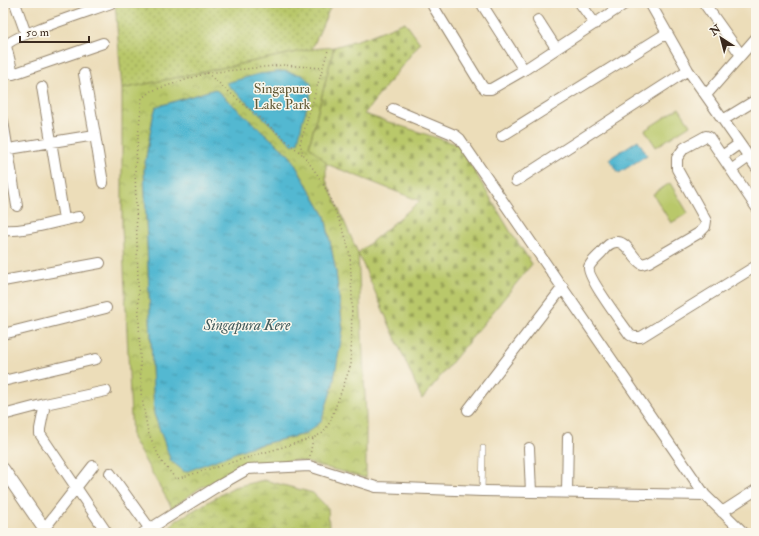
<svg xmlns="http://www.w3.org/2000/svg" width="759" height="536" font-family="'IM FELL Double Pica',serif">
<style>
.grass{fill:url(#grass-dots);stroke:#7a7944}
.wetland{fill:url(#wetland-marsh);stroke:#7a7944}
.cemetery{fill:url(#cemetery-stones);stroke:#7a7944}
.park{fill:url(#park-crowns);stroke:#7a7944;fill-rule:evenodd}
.garden{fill:#b9c86a;stroke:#7a7944}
.water{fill:url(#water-ripples);stroke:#467178}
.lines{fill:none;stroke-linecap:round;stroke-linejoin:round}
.service-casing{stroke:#94846c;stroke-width:6}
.minor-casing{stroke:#94846c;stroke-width:12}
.tertiary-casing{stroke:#94846c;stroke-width:14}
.path{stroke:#94846c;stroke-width:1.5;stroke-dasharray:1 3;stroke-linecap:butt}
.service{stroke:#fff;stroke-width:5}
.minor{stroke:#fff;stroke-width:10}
.tertiary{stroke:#fff;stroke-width:12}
.labels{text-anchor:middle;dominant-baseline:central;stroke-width:3;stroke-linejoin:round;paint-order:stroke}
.park-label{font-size:14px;fill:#615935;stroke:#fbf7ec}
.water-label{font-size:15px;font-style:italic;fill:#435c5d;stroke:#fbf7ec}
</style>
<defs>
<pattern id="grass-dots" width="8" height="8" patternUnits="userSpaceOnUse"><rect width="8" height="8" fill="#b9c86a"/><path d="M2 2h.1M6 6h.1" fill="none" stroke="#98a357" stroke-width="1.8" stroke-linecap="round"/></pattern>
<pattern id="wetland-marsh" width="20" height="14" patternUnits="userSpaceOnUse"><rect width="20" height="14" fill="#b9c86a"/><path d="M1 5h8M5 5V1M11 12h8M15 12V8" fill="none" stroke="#98a357"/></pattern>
<pattern id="cemetery-stones" width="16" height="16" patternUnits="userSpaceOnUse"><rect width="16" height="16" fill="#b9c86a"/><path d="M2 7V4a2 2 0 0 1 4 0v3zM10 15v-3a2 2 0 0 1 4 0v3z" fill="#98a357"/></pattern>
<pattern id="park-crowns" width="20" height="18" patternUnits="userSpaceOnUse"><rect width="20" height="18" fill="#b9c86a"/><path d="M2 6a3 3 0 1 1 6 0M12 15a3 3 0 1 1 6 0" fill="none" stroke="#98a357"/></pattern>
<pattern id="water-ripples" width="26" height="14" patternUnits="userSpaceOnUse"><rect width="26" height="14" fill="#52b8d1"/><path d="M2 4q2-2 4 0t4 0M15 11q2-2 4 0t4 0" fill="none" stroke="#4596a9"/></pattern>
</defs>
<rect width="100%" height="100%" fill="#fbf7ec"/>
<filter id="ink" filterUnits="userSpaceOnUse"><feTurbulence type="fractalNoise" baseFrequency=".025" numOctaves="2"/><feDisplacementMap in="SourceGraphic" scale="8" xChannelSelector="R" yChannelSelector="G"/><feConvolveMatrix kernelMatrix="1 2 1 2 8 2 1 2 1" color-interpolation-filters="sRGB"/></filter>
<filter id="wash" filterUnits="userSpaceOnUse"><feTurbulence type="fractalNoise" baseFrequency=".012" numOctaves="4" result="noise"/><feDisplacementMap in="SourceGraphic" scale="16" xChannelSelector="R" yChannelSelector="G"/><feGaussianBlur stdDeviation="0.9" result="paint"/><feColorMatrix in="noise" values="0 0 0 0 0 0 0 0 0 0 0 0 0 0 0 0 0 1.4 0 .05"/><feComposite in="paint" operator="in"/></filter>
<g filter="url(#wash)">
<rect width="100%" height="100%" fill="#ecddb9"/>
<path class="grass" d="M115,3H332L312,49L122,89Z"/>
<path class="wetland" d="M264,480L313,493L328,508L329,528L327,533H165L177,520L234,487Z"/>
<path class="cemetery" d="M405,22L420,43L364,114L459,145L510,231L532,264L422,399L358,253L420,201L324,163L309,147L334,47L367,37Z"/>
<path class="park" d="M334,47L309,146L326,162V180L358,253L366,416V478L297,460L248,465L200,488L172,508L132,438L122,226V89L312,49ZM215,89L290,156L325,216L336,272L343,330L305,434L250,447L171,461L154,413L144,169L153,117L156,107Z"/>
<path class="garden" d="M679,108L690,125L656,147L645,130Z
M670,183L688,213L671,223L653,194Z"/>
<path class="water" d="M284,71L302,75L311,83L310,98L303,119L298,142L293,145L226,83L259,74Z
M215,89L290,156L325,216L336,272L343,330L333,385L321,422L305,434L250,447L185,472L171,461L154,414L144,169L153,117L156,107Z
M638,140L647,155L619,173L609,159Z"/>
</g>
<g filter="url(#ink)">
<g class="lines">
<defs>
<path id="service" d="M482,491L483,448"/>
<path id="minor" d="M15,3L26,34
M580,3L595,24
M650,3L688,70L756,167
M704,3L741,55
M433,6L482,86L485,89H491L524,70L626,3
M483,6L524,70
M538,20L556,48
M103,43L13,74L6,46C10,36 96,9 111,3
M84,74L95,135
M42,87L64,219
M706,95L756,38
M393,109L455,135L460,139L705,495L744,533
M723,120L756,100
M3,121L17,206
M502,136L667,33
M3,150L95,135L103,183
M722,156L739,144
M731,170L749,157
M516,181L688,70
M756,207L709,137L706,136L684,148L677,158V169L706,221L705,227L699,233L649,262L642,264C633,259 628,243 618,242C610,241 605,248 601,253C597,257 591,262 589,267C586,276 623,325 630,335L634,337H641L756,266
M3,230C25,232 56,221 79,217
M3,281L100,263
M3,334L106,308
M3,381L96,359
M45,404L40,429V434L107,533
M468,410L563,287
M3,415L45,404L106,391
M529,448L531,492
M110,473L150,529
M567,492L568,437
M722,512L756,490
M44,529L93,466
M143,533L218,486L248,469L309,466L376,487L482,491L705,495"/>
<path id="tertiary" d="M3,469L47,533"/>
</defs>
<use href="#service" class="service-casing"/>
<use href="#minor" class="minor-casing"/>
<use href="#tertiary" class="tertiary-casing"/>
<path class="path" d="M207,73L303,155
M313,438L176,479L161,461L148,432L141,393L135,167L142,98L151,91L207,73L283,65L323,68
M310,456L313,438L323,433L330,422L351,365L352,296L350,255L345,235L327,191L317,174L304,156L300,144L328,50"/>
<use href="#service" class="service"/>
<use href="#minor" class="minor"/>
<use href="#tertiary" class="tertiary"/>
</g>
</g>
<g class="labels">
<g class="park-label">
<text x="282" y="88">Singapura<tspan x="282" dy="16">Lake Park</tspan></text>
</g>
<g class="water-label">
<text x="247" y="325">Singapura Kere</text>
</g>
</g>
<rect width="759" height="536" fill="none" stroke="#fbf7ec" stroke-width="16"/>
<g transform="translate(721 38) rotate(324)" stroke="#fbf7ec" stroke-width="3" paint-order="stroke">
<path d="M0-3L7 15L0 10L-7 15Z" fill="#3b2a1e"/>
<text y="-6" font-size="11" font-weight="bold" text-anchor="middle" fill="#3b2a1e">N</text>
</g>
<path d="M20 36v6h69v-6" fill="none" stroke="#3b2a1e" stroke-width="2"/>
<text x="26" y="36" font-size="12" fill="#3b2a1e" stroke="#fbf7ec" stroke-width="3" paint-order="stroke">50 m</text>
</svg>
